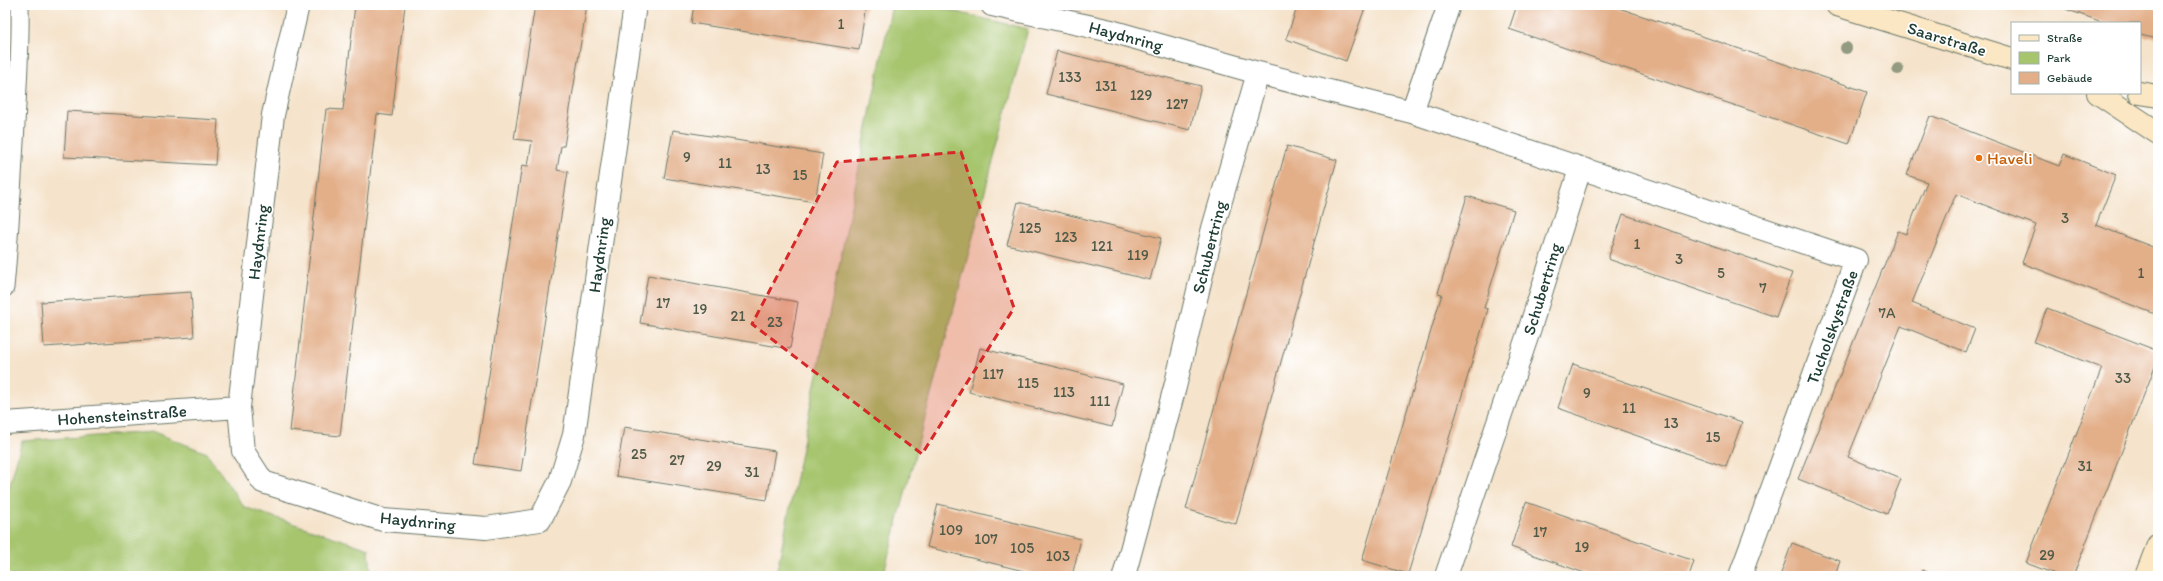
<svg xmlns="http://www.w3.org/2000/svg" width="2163" height="581" font-family="Itim,sans-serif">
<style>
.green{fill:#a6c56d;stroke:#628150}
.building{fill:#e3af89}
.lines{fill:none;stroke-linecap:round;stroke-linejoin:round}
.lane-casing{stroke:#6a7769;stroke-width:19}
.street-casing{stroke:#6a7769;stroke-width:24}
.secondary-casing{stroke:#6a7769;stroke-width:24}
.lane{stroke:#fff;stroke-width:17}
.street{stroke:#fff;stroke-width:22}
.secondary{stroke:#fbe7c3;stroke-width:22}
.tree{fill:#929a80}
.marked{fill:#d62828;fill-opacity:0.2;stroke:#d62828;stroke-width:3;stroke-dasharray:8 5;stroke-linejoin:round}
.food-dot{fill:#e8710a;stroke:#fff;stroke-width:1.5}
.labels{text-anchor:middle;dominant-baseline:central;stroke-width:3.5;stroke-linejoin:round;paint-order:stroke}
.number-label{font-size:15px;fill:#505a49}
.street-label{font-size:17px;fill:#1f3d34;stroke:#fff}
.food-label{font-size:17px;fill:#c56008;stroke:#fff;text-anchor:start}
</style>
<rect width="100%" height="100%" fill="#fff"/>
<filter id="ink" filterUnits="userSpaceOnUse"><feTurbulence type="fractalNoise" baseFrequency=".025" numOctaves="2"/><feDisplacementMap in="SourceGraphic" scale="8" xChannelSelector="R" yChannelSelector="G"/><feConvolveMatrix kernelMatrix="1 2 1 2 8 2 1 2 1" color-interpolation-filters="sRGB"/></filter>
<filter id="wash" filterUnits="userSpaceOnUse"><feTurbulence type="fractalNoise" baseFrequency=".012" numOctaves="4" result="noise"/><feDisplacementMap in="SourceGraphic" scale="16" xChannelSelector="R" yChannelSelector="G"/><feGaussianBlur stdDeviation="0.9" result="paint"/><feColorMatrix in="noise" values="0 0 0 0 0 0 0 0 0 0 0 0 0 0 0 0 0 1.4 0 .05"/><feComposite in="paint" operator="in"/></filter>
<g filter="url(#wash)">
<rect width="100%" height="100%" fill="#f5e3cb"/>
<path class="green" d="M892,5H927L1028,29L883,576H776Z
M154,432L207,453L244,507L369,549L371,576H5V502L22,441Z"/>
<g id="blocks">
<path class="building" d="M355,5H405L392,116L377,114L340,436L290,431L326,109L343,110Z
M535,5H587L564,146H561L557,170L568,172L521,471L475,464L522,165L528,166L532,141L514,139Z
M694,5H866L859,50L691,23Z
M1298,5H1366L1346,61L1286,39Z
M1517,5H1610L1867,92L1849,144L1509,29Z
M2054,5H2158V39L2140,35V23H2105Z
M1057,51L1201,86L1190,130L1046,94Z
M67,111L218,120L215,165L64,157Z
M1930,116L2059,166L2064,154L2116,175L2096,225L2158,249V315L2022,263L2036,225L1956,194L1912,303L1975,329L1966,352L1901,326L1848,457L1901,479L1887,514L1798,479L1898,231L1906,234L1927,182L1907,175Z
M673,130L823,154L815,202L664,178Z
M1287,146L1337,160L1236,524L1186,509Z
M1467,196L1514,210L1484,308L1488,309L1408,574L1362,560L1442,294L1438,293Z
M1018,202L1161,238L1150,280L1007,245Z
M1623,214L1792,273L1776,317L1608,259Z
M648,275L798,302L790,349L640,323Z
M191,292L194,337L44,347L41,302Z
M2047,308L2158,351V359L2073,576H2060L2026,563L2102,368L2034,342Z
M980,348L1123,384L1112,427L969,392Z
M1573,364L1742,422L1726,467L1558,408Z
M624,427L775,451L767,500L616,476Z
M1526,502L1694,561L1689,576H1593L1511,547Z
M938,504L1081,539L1072,576H1044L927,547Z
M1792,543L1840,561L1835,576H1780Z
M1922,570L1937,576H1920Z"/>
</g>
</g>
<g filter="url(#ink)">
<use href="#blocks" fill-opacity="0" stroke="#6a7769" stroke-width="1"/>
<g class="lines">
<defs>
<path id="lane" d="M5,288C10,234 13,179 16,124C18,84 21,45 20,5"/>
<path id="street" d="M298,5L273,115L239,407L243,451L263,482L383,520L486,528L540,520L560,481L574,435L635,5
M992,5L1111,31L1258,73L1412,112L1856,260L1740,576
M1412,112L1449,5
M5,423L239,407
M1124,576L1175,387L1213,228L1258,73
M1446,576L1529,331L1580,169"/>
<path id="secondary" d="M1837,5L2012,59
M2098,93L2158,133
M2140,93L2158,96
M2146,576L2158,545"/>
</defs>
<use href="#lane" class="lane-casing"/>
<use href="#street" class="street-casing"/>
<use href="#secondary" class="secondary-casing"/>
<use href="#lane" class="lane"/>
<use href="#street" class="street"/>
<use href="#secondary" class="secondary"/>
</g>
<g class="tree">
<circle cx="1846" cy="48" r="6"/>
<circle cx="1898" cy="69" r="6"/>
</g>
</g>
<path class="marked" d="M961,152L1014,308L922,454L752,324L837,162Z"/>
<circle class="food-dot" cx="1979" cy="158" r="4"/>
<g class="labels">
<g class="number-label">
<text x="841" y="24">1</text>
<text x="1070" y="77">133</text>
<text x="1106" y="86">131</text>
<text x="1141" y="95">129</text>
<text x="1177" y="104">127</text>
<text x="687" y="157">9</text>
<text x="725" y="163">11</text>
<text x="763" y="169">13</text>
<text x="800" y="175">15</text>
<text x="2065" y="218">3</text>
<text x="1030" y="228">125</text>
<text x="1066" y="237">123</text>
<text x="1637" y="244">1</text>
<text x="1102" y="246">121</text>
<text x="1138" y="255">119</text>
<text x="1679" y="259">3</text>
<text x="1721" y="273">5</text>
<text x="2141" y="273">1</text>
<text x="1763" y="288">7</text>
<text x="663" y="303">17</text>
<text x="700" y="309">19</text>
<text x="1887" y="313">7A</text>
<text x="738" y="316">21</text>
<text x="775" y="322">23</text>
<text x="993" y="374">117</text>
<text x="2123" y="378">33</text>
<text x="1028" y="383">115</text>
<text x="1064" y="392">113</text>
<text x="1587" y="393">9</text>
<text x="1100" y="401">111</text>
<text x="1629" y="408">11</text>
<text x="1671" y="423">13</text>
<text x="1713" y="437">15</text>
<text x="639" y="454">25</text>
<text x="677" y="460">27</text>
<text x="714" y="466">29</text>
<text x="2085" y="466">31</text>
<text x="752" y="472">31</text>
<text x="951" y="530">109</text>
<text x="1540" y="532">17</text>
<text x="986" y="539">107</text>
<text x="1582" y="547">19</text>
<text x="1022" y="548">105</text>
<text x="2047" y="555">29</text>
<text x="1058" y="556">103</text>
</g>
<g class="street-label">
<text transform="translate(1126 36) rotate(15)">Haydnring</text>
<text transform="translate(1947 39) rotate(17)">Saarstraße</text>
<text transform="translate(258 242) rotate(-83)">Haydnring</text>
<text transform="translate(1209 247) rotate(-76)">Schubertring</text>
<text transform="translate(599 255) rotate(-82)">Haydnring</text>
<text transform="translate(1542 289) rotate(-73)">Schubertring</text>
<text transform="translate(1832 327) rotate(-70)">Tucholskystraße</text>
<text transform="translate(122 415) rotate(-4)">Hohensteinstraße</text>
<text transform="translate(418 521) rotate(6)">Haydnring</text>
</g>
<g class="food-label">
<text x="1987" y="158">Haveli</text>
</g>
</g>
<rect width="2163" height="581" fill="none" stroke="#fff" stroke-width="20"/>
<rect x="2011" y="22" width="130" height="72" fill="#ffffff" stroke="#a5b1ae"/>
<rect x="2019" y="35" width="20" height="6" fill="#fbe7c3" stroke="#a5b1ae"/>
<text x="2047" y="42" font-size="12" fill="#1f3d34">Straße</text>
<rect x="2019" y="52" width="20" height="12" fill="#a6c56d" stroke="#a5b1ae"/>
<text x="2047" y="62" font-size="12" fill="#1f3d34">Park</text>
<rect x="2019" y="72" width="20" height="12" fill="#e3af89" stroke="#a5b1ae"/>
<text x="2047" y="82" font-size="12" fill="#1f3d34">Gebäude</text>
</svg>
